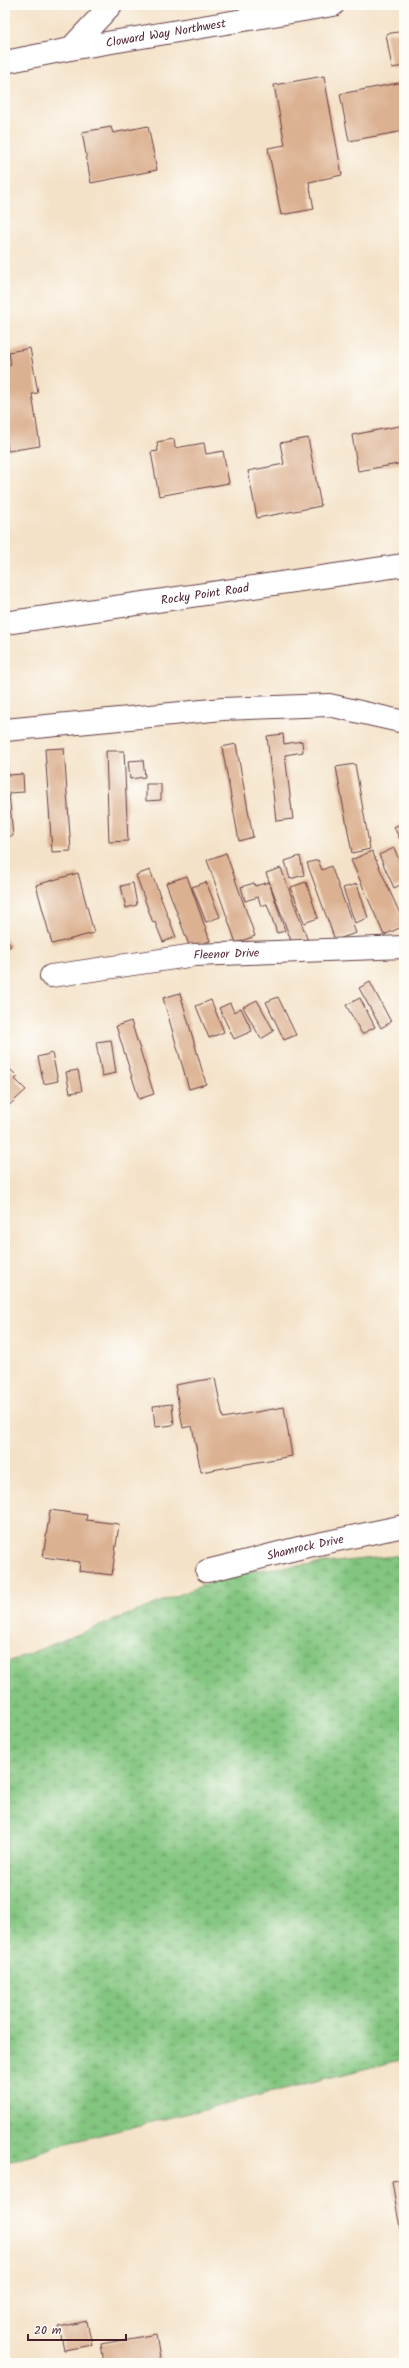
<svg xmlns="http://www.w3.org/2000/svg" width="409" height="2368" font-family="Kalam,sans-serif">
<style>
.wetland{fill:url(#wetland-marsh);stroke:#667256}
.building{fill:#dcb191}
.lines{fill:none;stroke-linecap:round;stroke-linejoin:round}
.minor-casing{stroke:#643c43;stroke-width:24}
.minor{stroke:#fff;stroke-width:22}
.labels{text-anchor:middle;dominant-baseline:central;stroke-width:3;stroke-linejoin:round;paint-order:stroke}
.street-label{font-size:12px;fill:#4a1f2b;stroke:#fdfcf7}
</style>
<defs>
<pattern id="wetland-marsh" width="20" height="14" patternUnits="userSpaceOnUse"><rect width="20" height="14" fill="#83c680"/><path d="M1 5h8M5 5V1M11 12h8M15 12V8" fill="none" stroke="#6da069"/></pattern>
</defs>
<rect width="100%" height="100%" fill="#fdfcf7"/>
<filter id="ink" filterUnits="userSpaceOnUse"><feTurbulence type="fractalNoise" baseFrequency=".025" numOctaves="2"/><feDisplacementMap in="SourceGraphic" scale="8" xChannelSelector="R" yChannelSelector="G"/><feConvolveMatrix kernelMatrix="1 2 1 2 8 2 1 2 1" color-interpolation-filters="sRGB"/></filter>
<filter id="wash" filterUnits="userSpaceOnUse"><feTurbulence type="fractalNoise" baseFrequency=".012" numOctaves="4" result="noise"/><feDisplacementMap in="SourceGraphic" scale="16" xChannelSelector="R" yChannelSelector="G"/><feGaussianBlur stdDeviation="0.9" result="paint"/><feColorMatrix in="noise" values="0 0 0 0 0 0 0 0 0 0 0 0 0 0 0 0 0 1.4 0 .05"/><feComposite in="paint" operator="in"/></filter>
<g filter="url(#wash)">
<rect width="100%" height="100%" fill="#f4e2c8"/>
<path class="wetland" d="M404,1555V2059L60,2145L5,2163V1663L237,1572Z"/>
<g id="blocks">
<path class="building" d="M404,31V66L392,68L386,34Z
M324,76L342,175L309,182L314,209L281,215L268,148L285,145L274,85Z
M404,82V131L349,141L340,94Z
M148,126L157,170L91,183L82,132L111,127L113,133Z
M30,348L38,393L32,394L40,446L8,451L5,433V366L11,365L9,352Z
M404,425V463L358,471L352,435Z
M308,438L321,506L257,518L248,471L284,464L280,443Z
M174,439L175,448L204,443L206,454L223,451L229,483L159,496L151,452L158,451L157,442Z
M283,734L284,744L302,741L303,752L285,755L293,819L276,821L267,736Z
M236,744L253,837L239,841L222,747Z
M64,748L71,851L52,852L45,749Z
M106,751H124L128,841L109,842Z
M5,758H7L8,775L23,774L24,792L9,793L13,836H5Z
M143,760L145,777L130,779L128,761Z
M355,764L370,849L352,853L336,767Z
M146,784H161V800L146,801Z
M404,822V848L394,827Z
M394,848L404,871V883L394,888L379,855Z
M372,851L404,923V926L384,935L351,860Z
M226,853L255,936L236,943L207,860Z
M300,856L304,875L290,879L285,861Z
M318,860L322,870L331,866L356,933L335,940L307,863Z
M281,868L308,941L293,946L266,873Z
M150,870L176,937L163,942L155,922L153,923L136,875Z
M78,873L94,933L52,944L36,885Z
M187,876L210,941L190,948L166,883Z
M206,882L220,917L206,922L192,887Z
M269,882L285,931L277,933L267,904L261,906L258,897L245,901L241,887L254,883L255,886Z
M306,882L318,918L304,923L291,887Z
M133,883L137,905L126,908L121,886Z
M357,884L368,918L355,923L343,888Z
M5,937L11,946L5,950Z
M370,982L391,1022L381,1028L359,988Z
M180,993L206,1084L189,1089L163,998Z
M278,997L296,1035L284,1040L266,1002Z
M360,998L375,1027L362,1034L346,1005Z
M211,1000L224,1032L209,1038L196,1006Z
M257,1000L274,1031L261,1039L243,1007Z
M230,1003L234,1012L241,1008L252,1031L234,1039L219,1008Z
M131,1021L154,1094L139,1099L116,1026Z
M111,1040L116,1073L102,1076L96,1042Z
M52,1053L58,1081L44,1084L38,1057Z
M8,1067L18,1077L15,1079L26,1090L5,1109V1069Z
M78,1070L82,1091L70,1093L66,1072Z
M215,1378L223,1418L284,1407L292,1456L201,1472L192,1426L183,1428L175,1385Z
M172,1404L174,1425L155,1427L153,1406Z
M50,1510L87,1515L86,1520L119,1524L112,1575L79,1571L80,1562L43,1557Z
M404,2179V2235H401L392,2181Z
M87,2321L92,2345L64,2350L59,2327Z
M156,2334L161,2363H104L101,2344Z"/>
</g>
</g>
<g filter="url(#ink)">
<use href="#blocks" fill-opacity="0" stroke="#643c43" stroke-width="1"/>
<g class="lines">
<defs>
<g id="minor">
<path id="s1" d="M70,49L333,5"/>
<path d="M5,62L70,49L111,5"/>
<path id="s2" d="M5,623L404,565"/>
<path d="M5,730L223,709L329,705L404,722"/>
<path id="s3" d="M51,976L195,955L404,947"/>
<path id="s4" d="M207,1571L299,1548L404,1526"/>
</g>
</defs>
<use href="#minor" class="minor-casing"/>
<use href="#minor" class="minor"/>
</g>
</g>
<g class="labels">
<g class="street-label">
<text stroke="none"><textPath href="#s1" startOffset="97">Cloward Way Northwest</textPath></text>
<text stroke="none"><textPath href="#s2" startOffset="202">Rocky Point Road</textPath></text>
<text stroke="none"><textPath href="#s3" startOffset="177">Fleenor Drive</textPath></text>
<text stroke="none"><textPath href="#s4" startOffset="101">Shamrock Drive</textPath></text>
</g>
</g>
<rect width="409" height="2368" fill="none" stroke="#fdfcf7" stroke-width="20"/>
<path d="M28 2334v6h98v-6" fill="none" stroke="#4a1f2b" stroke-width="2"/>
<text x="34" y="2334" font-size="12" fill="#4a1f2b" stroke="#fdfcf7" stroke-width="3" paint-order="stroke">20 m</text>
</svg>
